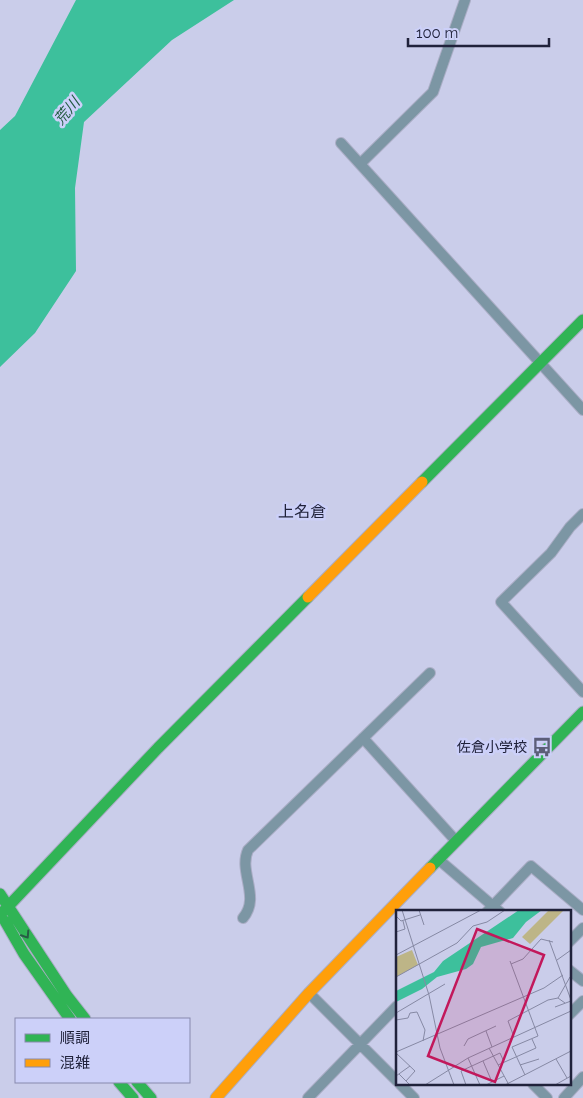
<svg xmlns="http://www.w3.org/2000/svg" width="583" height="1098" font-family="Raleway,'Noto Sans JP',sans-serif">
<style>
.water{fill:#3dc09c}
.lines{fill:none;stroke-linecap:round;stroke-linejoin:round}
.street-casing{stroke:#aaadc5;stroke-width:12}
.fast-casing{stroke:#aaadc5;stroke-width:13}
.slow-casing{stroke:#aaadc5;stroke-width:13}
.street{stroke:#7c96a4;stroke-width:10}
.fast{stroke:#30b455;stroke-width:11}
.slow{stroke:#ff9f0a;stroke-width:11}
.oneway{stroke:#265c45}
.labels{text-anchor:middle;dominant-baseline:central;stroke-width:5;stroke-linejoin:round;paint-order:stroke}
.poi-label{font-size:14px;fill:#20223b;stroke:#ccd0f9;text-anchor:end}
.water-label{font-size:15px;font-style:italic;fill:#225b40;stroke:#ccd0f9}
.quarter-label{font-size:16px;fill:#20223b;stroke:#ccd0f9}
.inset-road{fill:none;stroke:#8689a4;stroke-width:1}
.view{fill:#c2185b;fill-opacity:0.15;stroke:#c2185b;stroke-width:2.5}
.inset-edge{fill:none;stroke:#20223b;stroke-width:2.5}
</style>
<rect width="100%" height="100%" fill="#cacdea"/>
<path class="water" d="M76,0H234L172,40L84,122L75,188L76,271L35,333L0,367V130L15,116Z"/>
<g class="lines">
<defs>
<path id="street" d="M341,143L583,410
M360,164L433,92L465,0
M583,514L570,527L551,553L501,602L583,692
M363,738L456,841
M438,859L500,912
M487,912L531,866L583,910
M243,918C261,897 238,872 248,850L430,673
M569,942L583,928
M569,970L583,981
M309,993L397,1081
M569,1015L583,1001
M400,1084L414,1098
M533,1084L547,1098
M308,1098L397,1006
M564,1098L583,1077"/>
<path id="fast" d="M422,482L583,320
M430,868L583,712
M0,894L67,996L85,1019
M0,915L158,748L308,597
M5,921L24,954L70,1019
M119,1082L133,1098
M137,1082L151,1098"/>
<path id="slow" d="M308,597L422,482
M216,1098L309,993L430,868"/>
</defs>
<use href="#street" class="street-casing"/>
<use href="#fast" class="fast-casing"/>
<use href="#slow" class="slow-casing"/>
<use href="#street" class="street"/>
<use href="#fast" class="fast"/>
<use href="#slow" class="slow"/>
</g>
<defs><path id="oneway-chevron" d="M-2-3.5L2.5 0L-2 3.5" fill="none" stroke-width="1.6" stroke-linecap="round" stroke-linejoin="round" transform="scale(1.25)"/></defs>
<use class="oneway" href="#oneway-chevron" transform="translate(26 935) rotate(57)"/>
<defs>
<symbol id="bus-bare" viewBox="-9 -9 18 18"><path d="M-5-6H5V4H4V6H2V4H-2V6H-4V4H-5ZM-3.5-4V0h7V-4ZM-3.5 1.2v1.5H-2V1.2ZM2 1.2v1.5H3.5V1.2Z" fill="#5c5e78" stroke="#ccd0f9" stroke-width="2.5" paint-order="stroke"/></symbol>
</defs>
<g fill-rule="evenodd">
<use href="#bus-bare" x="528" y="733" width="28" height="28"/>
</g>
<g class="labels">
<g class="poi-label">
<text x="527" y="747">佐倉小学校</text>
</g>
<g class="water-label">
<text transform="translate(67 111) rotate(-50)">荒川</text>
</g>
<g class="quarter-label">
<text x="302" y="511">上名倉</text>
</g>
</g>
<g transform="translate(396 910)">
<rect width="175" height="175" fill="#cacdea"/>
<path d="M16,40L22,55L0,67V47Z" fill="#bdb587"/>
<path d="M153,0H168L134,34L126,27Z" fill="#bdb587"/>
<path d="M123,0H146L130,12L117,28L85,37L77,54L70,59L41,67L26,79L0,92V81L38,62L47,51Z" fill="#3dc09c"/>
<path class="inset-road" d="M6,0L33,85L44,138L58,175M23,0L28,15M0,6L5,11L24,5M0,22L9,19L7,11M153,30L175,90M0,45L85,0M161,50L175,40M114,51L139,118M115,54L127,49L145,29L157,32M0,67L61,33L77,16L91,12L109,0M162,88L174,67M159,97L175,91M0,103L49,74M0,110L12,108L14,103L21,102L29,120L27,131M90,121L96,137M118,127L112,111L152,90L162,88L169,93M68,136L72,129L100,116M93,138L113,175M0,142L148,78L167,65M0,143L19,161L10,171M72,148L84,175M160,149L171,168M87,151L96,172M102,155L140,138L136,129M124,155L143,149M3,164L14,175M129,165L116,137L142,126L139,118M0,166L14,156M29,175L72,148L175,101M70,175L65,161L104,143L108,152M90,175L108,166M109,175L175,141M159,175L175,166"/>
<path class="view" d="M81,19L148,45L99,172L32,146Z"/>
<rect width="175" height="175" class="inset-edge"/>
</g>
<rect x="15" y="1018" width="175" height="65" fill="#ccd0f9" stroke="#878aad"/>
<rect x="25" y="1034" width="25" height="8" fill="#30b455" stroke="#878aad"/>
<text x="60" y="1043" font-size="15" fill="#20223b">順調</text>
<rect x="25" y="1059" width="25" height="8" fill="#ff9f0a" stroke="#878aad"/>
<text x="60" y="1068" font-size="15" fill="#20223b">混雑</text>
<path d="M408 38v8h141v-8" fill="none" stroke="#20223b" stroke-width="2.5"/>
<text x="416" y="38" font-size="15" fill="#20223b" stroke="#ccd0f9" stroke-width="4" paint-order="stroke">100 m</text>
</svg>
